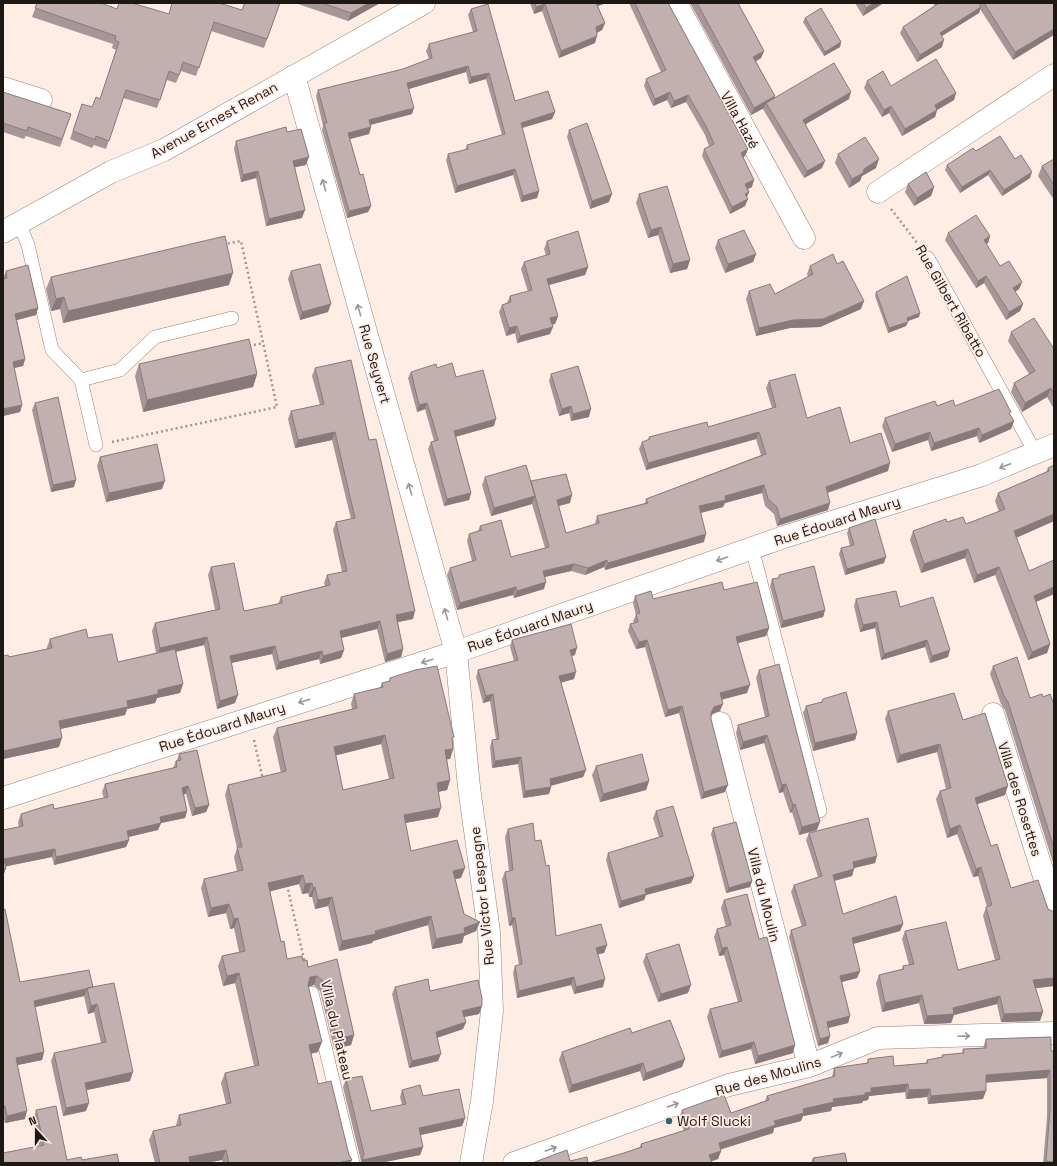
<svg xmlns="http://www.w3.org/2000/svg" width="1057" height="1166" font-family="'Space Grotesk',sans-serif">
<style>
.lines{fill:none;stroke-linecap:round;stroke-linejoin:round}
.service-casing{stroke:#908179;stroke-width:14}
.minor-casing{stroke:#908179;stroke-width:23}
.tertiary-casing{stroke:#908179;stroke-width:23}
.path{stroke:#a1958f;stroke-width:2.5;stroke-dasharray:2 3;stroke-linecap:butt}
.service{stroke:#fff;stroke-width:13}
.minor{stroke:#fff;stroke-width:22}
.tertiary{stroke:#fff;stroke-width:22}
.wall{fill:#a79697;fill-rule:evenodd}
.shaded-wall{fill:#887a7b}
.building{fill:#c2afb0;stroke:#887a7b;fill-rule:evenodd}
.oneway{stroke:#9a9796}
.poi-dot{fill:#30627f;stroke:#feede5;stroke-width:1.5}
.labels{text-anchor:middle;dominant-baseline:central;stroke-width:3.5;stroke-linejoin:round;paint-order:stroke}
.street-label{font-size:14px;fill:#1e1815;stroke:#feede5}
.poi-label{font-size:14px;fill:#1e1815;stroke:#feede5;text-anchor:start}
</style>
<rect width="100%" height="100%" fill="#feede5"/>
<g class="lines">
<defs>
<path id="service" d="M19,223L28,245L52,350L81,380L120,370L155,337L232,318
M928,258L1036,454
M81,380L96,445
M752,548L820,811
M312,993L353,1163"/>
<path id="minor" d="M676,3L804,238
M294,76L456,652L469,787L489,932L492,1011L482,1101L471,1163
M3,88L41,100
M878,192L1054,75
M993,714L1054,908
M720,723L809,1066
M3,798L456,652L784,537L982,475L1054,445
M514,1163L729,1085L809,1066L878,1038L1054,1033"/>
<path id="tertiary" d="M3,232L111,172L164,150L424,3"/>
</defs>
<use href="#service" class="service-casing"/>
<use href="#minor" class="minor-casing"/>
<use href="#tertiary" class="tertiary-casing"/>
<path class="path" d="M891,209L918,244
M249,346L263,343
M112,442L277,407L241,241L225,244
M254,740L263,780
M287,885L305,964"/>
<use href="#service" class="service"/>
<use href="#minor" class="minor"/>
<use href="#tertiary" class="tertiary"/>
</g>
<path class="wall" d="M37,3L117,9L169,14L242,10L244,3H280L264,48L211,31L196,76L181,71L176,83L167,80L157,108L123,98L106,149L94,145L92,148L70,139L82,104L92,107L100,99L116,50L112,48L113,44L32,17Z
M295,3H380L348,21Z
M530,3H606L598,6L605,23L602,30L597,33L595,43L559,58L542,11L534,14Z
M629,3H668L748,149L745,156L743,158L752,187L748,189L749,192L747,197L745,206L730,214L702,156L704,149L709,146L705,135L686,102L671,108L667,100L653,106L644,86L646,79L661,72Z
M690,3H738L764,51L761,58L756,61L775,98L849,99L805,124L822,168L804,178L763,109L764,108L751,115Z
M855,3H883L882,4L863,16Z
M933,3H1054L1013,60L980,9L979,13L942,36V47L917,62L900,33L903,27L935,6Z
M471,9L515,101L555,112L552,119L522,128L539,191L537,198L521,202L513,175L455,193L446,160L448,154L465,150L467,145L502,135L486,79L469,84L466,72L409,89L412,114L370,125L371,127L369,134L350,139L360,175L371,206L368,212L347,218L322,130L323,126L316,96L318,90L403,69L429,59L426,51L429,44L473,32L468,15Z
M805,18L841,42L840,47L824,56L803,22Z
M867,81L891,86L956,93L954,100L937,110L935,117L902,136L889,113L882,117L864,88Z
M3,93L71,114L60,147L26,136L24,139L3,132Z
M569,130L609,202L590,209L567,137Z
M287,132L306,165L295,167L302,218L266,226L256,178L241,182L234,149L236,141Z
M976,151L1015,159L1030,178L1002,196L988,175L960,193L945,170L947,165Z
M838,154L876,168L862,176L860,181L849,188L835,163Z
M1054,159V200L1038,176L1042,166Z
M908,184L934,187L931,196L914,206L905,192Z
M639,194L690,260L687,269L670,273L658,235L648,238L636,203Z
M948,233L990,236L988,243L986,244L1000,266L1022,282L1019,289L1015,292L1023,304L1020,311L1006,320L984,283L976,288L945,240Z
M718,240L756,254L753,262L725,273L715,248Z
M547,241L588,267L585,275L549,285L558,316L555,324H552L550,334L517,343L515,333L506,336L499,312L502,305L507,303L510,296L528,292L521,269L524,262L546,255L544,249Z
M810,266L861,309L820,327L790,328L756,336L746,299L749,291L775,294L808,277L807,274Z
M6,271L38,308L36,315L17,320L25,359L23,366L14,368L22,405L20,412L3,416V279H4L3,278Z
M291,271L328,312L300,320L288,279Z
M51,277L229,285L63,323L60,309L51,311L46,289Z
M876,292L919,317L908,321L906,326L888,333L875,296Z
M1011,332L1054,349V409L1047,397L1022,412L1011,392L1014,383L1029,374L1008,341Z
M139,364L257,374L253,387L143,412L135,376Z
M315,368L369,440L413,619L398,622L403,649L401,657L385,662L377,629L341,638L344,650L341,658L320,664L319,659L276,670L272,654L231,663L235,703L217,709L204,645L176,652L183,684L180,693L157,698L155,703L127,709L125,715L60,729L59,747L3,759V656L9,657L47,649V647L50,639L88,638L118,662L156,653L152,631L155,623L215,610L208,575L211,567L244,611L278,604L281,597L325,586L324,583L327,575L342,572L333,530L336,522L351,519L332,440L295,448L288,419L291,411L320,405L312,376Z
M437,368L456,377L494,426L456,436L471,493L469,500L444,506L428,449L431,442L434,441L425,409L417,412L408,378L411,372Z
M551,374L589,417L571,421L569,413L559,416L549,381Z
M769,381L807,418L850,443L888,471L828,493V510L777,526L774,514L765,506L762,493L725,503L723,507L701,513L704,542L605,570L604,567L585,575L571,571L545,577L544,589L514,598L513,595L457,610L447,575L450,568L472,561L467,541L469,534L478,531L480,526L511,557L545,548L532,504L491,516L482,485L485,477L531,481L570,503L559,506L566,533L595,525V524L597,516L645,503L646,499L761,455L756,439L646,470L639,449L642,442L648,440L649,437L708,427L772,408L766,388Z
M35,403L74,487L51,492L32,410Z
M937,406H955L1010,414L1014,421L1011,429L979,443L977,436L931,451L928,440L892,452L882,426L885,418Z
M100,457L162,489L106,502L97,466Z
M1054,465V521L1016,538L1029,571L1054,560V594L1036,602L1050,644L1047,653L1028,660L995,575L974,583L965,558L921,573L910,540L913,531L947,522L966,524L999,512L995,501L998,493L1046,472L1048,468Z
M849,528L884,563L845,575L839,554L841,548L850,546L847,533Z
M779,575L825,610L823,617L781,628L770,586L772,579L778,578Z
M724,590L769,628L766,636L738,643L747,693L721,699L720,711L712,714L711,716V719L725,792L701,799L679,713L665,717L645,647L636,649L628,631L630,624L634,623L633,621L636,615L633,603L635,596L653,599Z
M856,599L900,607L948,657L930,663L925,647L881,660L875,628L860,632L854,606Z
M512,640L575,655L572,656L574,679L561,682L586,770L583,777L551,785V787L549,794L523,798L518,764L492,768L490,747L492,740L496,739L490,701L483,703L476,677L478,670L514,661L510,647Z
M993,666L1030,698L1043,697L1054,705V866L1005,710L1001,704L990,674Z
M759,670L817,830L799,835L792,812L790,813L783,792L779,793L764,743L740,750L736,733L738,725L765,717L756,678Z
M390,678L452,742L453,749L450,759H447L450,780L447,790L438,792V817L405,823L411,851L461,878L455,879L464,914L476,931L464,936L462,943L432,949L428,925L373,941L372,943L339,951L328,906L315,909L312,897H309L308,893L302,894L299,884L269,891L281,942L287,959L303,961L308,967L337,959L354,1035L351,1045L334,1049L320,991L314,985L308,987L318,1052L311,1053L318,1084L349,1155L352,1160L350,1163H223L222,1160L205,1163H155L149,1140L153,1131L176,1126V1125L179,1115L226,1104L221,1083L225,1073L254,1066L235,983L223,986L218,966L222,956L239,952L234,928L230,929L226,913L208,917L201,888L204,879L237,871L234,857L237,848L225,795L228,785L281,773L273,737L277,728L352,709L351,704L354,694L380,688L382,683L389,681ZM381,744L389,779L343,790L336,755Z
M823,699L857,733L855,740L813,751L803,713L806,706L821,702Z
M888,711L963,720L1005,795L977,804L991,846L1011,888L1054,912V986L1036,988L1040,1021L1001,1022L997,1004L954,1015L951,1023L937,1024H924L919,1003L882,1012L876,983L879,975L902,969L903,966L909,965L902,939L905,931L958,970L995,960L983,916L986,907H987L978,876L973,877L957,834L947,838L936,799L940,791L946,789L937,752L897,763L885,719Z
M197,750L209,805L206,812L192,816L186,794H184L187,811L185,818L161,823L158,830L128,837L129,840L126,847L54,865L52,857L6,866V868L3,876V830L19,827L18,822L21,814L53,804L54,809L104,798L102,792L105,784L173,768L176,761L177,760L179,754Z
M596,766L649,781L646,790L600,802L592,775Z
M656,811L694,876L691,883L646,895L644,900L619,908L606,860L608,853L659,837L653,818Z
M713,828L752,881L750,887L726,893L711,834Z
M508,829L535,841L556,936L607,945L604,953L598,954L603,987L574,994L571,985L517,998L513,973L515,966L519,965L512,925L509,926L502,879L505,872L509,871L505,837Z
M809,833L875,863L854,868L852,876L834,881L843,914L903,924L900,931L853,944L860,971L857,978L842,982L850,1016L848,1023L828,1028L830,1036L828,1043L818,1046L789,937L791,930L802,927L791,892L794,885L818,877L806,840Z
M724,900L759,939L793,1053L755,1064L751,1049L719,1058L707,1017L710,1009L738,1002L724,955L719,956L714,937L717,929L726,927L721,908Z
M3,909L20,982L93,987L130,1081L87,1090L86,1111L63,1116L51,1061L54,1053L101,1043L94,1012L88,1014L84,996L35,1007L44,1052L42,1060L17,1065L25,1119L5,1123L3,1116Z
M646,954L688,993L658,1002L643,962Z
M395,987L430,991L482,1006L479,1014L464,1017L466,1022L463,1029L437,1038L438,1061L409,1068L392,994Z
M632,1033L682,1067L643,1081L640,1071L569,1093L559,1060L562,1052Z
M986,1039L1051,1051L1054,1163H1043L1047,1117V1078L986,1082L983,1099L928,1104L927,1097L906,1099L905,1092L869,1096L868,1100L863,1101L862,1103L832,1107L831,1111L803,1116L801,1121L774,1128L773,1133L721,1149V1151L718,1159L712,1161L624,1153L640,1147L641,1144L684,1131L679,1118L682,1110L731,1113L765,1101L767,1096L832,1077L834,1068L867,1063L868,1059L894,1066L926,1063L927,1060L942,1057V1055L962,1053L963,1049L983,1048Z
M346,1079L371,1111L402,1105L400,1097L402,1090L423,1096L465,1118L462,1126L420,1135L423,1147L420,1155L380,1163H360L361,1161L343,1087Z
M36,1110L67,1160H82L3,1163L39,1146L34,1118Z
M813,1158L847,1163H811Z"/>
<path class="shaded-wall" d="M369,3H380L348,21L351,13Z
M595,3H606L593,8Z
M874,3H883L882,4L863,16L866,8Z
M545,4L542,11L534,14L536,7Z
M981,7L979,13L937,39L940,33Z
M605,23L602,30L594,34L596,27Z
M1054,29V35L1013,60L1015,52Z
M597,36L595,43L559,58L561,51Z
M944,40L942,47L917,62L920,55Z
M841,42L840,47L824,56L825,52Z
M764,51L761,58L751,64L753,57Z
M468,66L466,72L405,90L407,83Z
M489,73L486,79L469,84L471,77Z
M670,92L667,100L653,106L655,99Z
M851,92L849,99L801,127L803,120Z
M956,93L954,100L937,110L935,117L902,136L905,129L935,105Z
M688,95L686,102L671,108L674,101Z
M775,96L773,103H766L764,108L751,115L754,108Z
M891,106L889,113L882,117L884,110Z
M414,108L412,114L366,126L369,120Z
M555,112L552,119L518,129L521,123Z
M371,127L369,134L346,140L348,133Z
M748,149L745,156L738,160L741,153Z
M309,157L306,165L291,168L293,161Z
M879,159L876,168L862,176L860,181L849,188L852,179L864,169Z
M825,161L822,168L804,178L807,171Z
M515,169L513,175L455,193L457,186Z
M990,170L988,175L960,193L962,187Z
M258,171L256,178L241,182L243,175Z
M1032,172L1030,178L1002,196L1004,190Z
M754,180L752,187L743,191L745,184Z
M934,187L931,196L914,206L917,198Z
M539,191L537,198L521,202L523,196Z
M749,192L746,199L745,194Z
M612,194L609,202L590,209L592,201Z
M748,199L745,206L730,214L732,207Z
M371,206L368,212L347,218L349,211Z
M305,210L302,218L266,226L269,219Z
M661,227L658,235L648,238L651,230Z
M990,236L988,243L981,247L984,240Z
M756,254L753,262L725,273L728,264Z
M690,260L687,269L670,273L673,264Z
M588,267L585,275L545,286L547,279Z
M233,273L229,285L63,323L68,311Z
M986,276L984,283L976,288L978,281Z
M1022,282L1019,289L1010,295L1013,288Z
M64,297L60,309L51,311L56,299Z
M864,301L861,309L820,327L790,328L756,336L759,328Z
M331,304L328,312L300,320L302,312Z
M1023,304L1020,311L1006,320L1009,312Z
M38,308L36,315L13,321L15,314Z
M920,313L919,317L905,322L907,318Z
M558,316L555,324L548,326L550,318Z
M908,322L906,326L888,333L889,328Z
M517,326L515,333L506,336L509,328Z
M553,327L550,334L517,343L520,336Z
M25,359L23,366L10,369L13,362Z
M257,374L253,387L143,412L147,400Z
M1051,388L1047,397L1022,412L1025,403Z
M427,403L425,409L417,412L419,405Z
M22,405L20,412L3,416V409Z
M571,406L569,413L559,416L562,409Z
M591,409L589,417L571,421L573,414Z
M496,419L494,426L452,438L454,431Z
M1014,421L1011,429L979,443L982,435Z
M979,428L977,436L931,451L934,443Z
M335,432L332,440L295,448L298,440Z
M759,432L756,439L646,470L648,463Z
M930,432L928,440L892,452L895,444Z
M890,463L888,471L823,494L826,487Z
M76,480L74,487L51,492L53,485Z
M165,481L162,489L106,502L109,493Z
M764,485L762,493L725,503L723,507L696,514L699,506L725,496Z
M471,493L469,500L444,506L447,499Z
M572,495L570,503L554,507L557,500Z
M535,496L532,504L491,516L494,508Z
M830,503L828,510L777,526L780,519Z
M1054,514V521L1011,540L1014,531Z
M706,534L704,542L605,570L608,563Z
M968,549L965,558L921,573L924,564Z
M886,557L884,563L845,575L847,569Z
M607,560L604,567L585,575L588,568Z
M574,564L571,571L540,578L543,571Z
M999,567L995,575L974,583L977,575Z
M546,582L544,589L514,598L517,591Z
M516,587L513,595L457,610L460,603Z
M1054,587V594L1031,604L1034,596Z
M825,610L823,617L781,628L783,621Z
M415,611L413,619L393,623L396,615Z
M380,621L377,629L337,639L340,631Z
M877,622L875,628L860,632L863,625Z
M769,628L766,636L734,644L736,637Z
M207,637L204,645L157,656L160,648Z
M647,640L645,647L636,649L639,642Z
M927,640L925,647L881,660L884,654Z
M1050,644L1047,653L1028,660L1032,652Z
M275,646L272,654L227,664L230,656Z
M577,648L575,655L567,657L570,650Z
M403,649L401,657L385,662L387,654Z
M344,650L341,658L320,664L323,656Z
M950,650L948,657L930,663L932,656Z
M322,651L319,659L276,670L279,662Z
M576,672L574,679L557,684L559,676Z
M183,684L180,693L157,698L155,703L127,709L125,715L56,730L59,721L127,701L158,690Z
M750,685L747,693L717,701L720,693Z
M493,694L490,701L483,703L486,696Z
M238,695L235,703L217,709L220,701Z
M723,704L720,711L712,714L708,720L711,713L714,707Z
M682,706L679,713L665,717L668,710Z
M857,733L855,740L813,751L815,743Z
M385,735L381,744L330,757L334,747Z
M767,735L764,743L740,750L743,742Z
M62,738L59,747L3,759V751Z
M940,744L937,752L897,763L900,755Z
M453,749L450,759L442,760L445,750Z
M521,757L518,764L492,768L495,761Z
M586,770L583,777L547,787L550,779Z
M450,780L447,790L433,793L437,783Z
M649,781L646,790L600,802L603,794Z
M786,784L783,792L779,793L782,785Z
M728,785L725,792L701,799L704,792Z
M188,786L186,794L179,795L182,788Z
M1008,786L1005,795L972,806L975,798Z
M551,787L549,794L523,798L525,791Z
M795,804L792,812L790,813L793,805Z
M209,805L206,812L192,816L195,808Z
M441,808L438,817L400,824L404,815Z
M187,811L185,818L161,823L158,830L124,838L127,831L160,817Z
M820,822L817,830L799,835L802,827Z
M960,825L957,834L947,838L950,829Z
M129,840L126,847L54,865L56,857Z
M55,849L52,857L3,867L4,859Z
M877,856L875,863L850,869L853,862Z
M981,867L978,876L973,877L976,869Z
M6,868L3,876V869Z
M465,868L461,878L450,880L453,871Z
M854,869L852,876L830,882L833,875Z
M303,875L299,884L264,893L268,883Z
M694,876L691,883L646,895L644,900L619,908L621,901L645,889Z
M752,881L750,887L726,893L729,888Z
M312,883L308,893L302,894L305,884Z
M315,887L312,897H309L313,888Z
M332,897L328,906L315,909L318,900Z
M229,904L226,913L208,917L211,908Z
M431,916L428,925L373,941L372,943L339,951L342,941Z
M238,918L234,928L230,929L234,919Z
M512,918H515L512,925L509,926Z
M480,922L476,931L464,936L462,943L432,949L436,939Z
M903,924L900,931L849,945L852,938Z
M607,945L604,953L594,955L596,948Z
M727,947L724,955L719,956L722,948Z
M860,971L857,978L838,983L840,976Z
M239,973L235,983L223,986L227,976Z
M317,976L314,985L307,987L310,977Z
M574,977L571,985L517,998L519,991Z
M1054,978V986L1030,989L1033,980Z
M605,979L603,987L574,994L576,987Z
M691,985L688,993L658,1002L661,994Z
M87,989L84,996L31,1008L34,1001Z
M922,995L919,1003L882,1012L885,1003Z
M1000,996L997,1004L954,1015L951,1023L924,1024L927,1016L953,1008Z
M97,1004L94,1012L88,1014L91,1006Z
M482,1006L479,1014L459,1018L462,1011Z
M1043,1012L1040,1021L1001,1022L1004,1014Z
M850,1016L848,1023L824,1029L827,1022Z
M466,1022L463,1029L433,1039L436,1032Z
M354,1035L351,1045L334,1049L337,1039Z
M830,1036L828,1043L818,1046L820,1039Z
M322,1042L318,1052L306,1055L309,1045Z
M754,1042L751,1049L719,1058L722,1051Z
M795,1045L793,1053L755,1064L758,1056Z
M44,1052L42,1060L13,1066L16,1058Z
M441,1054L438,1061L409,1068L412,1061Z
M685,1059L682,1067L643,1081L646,1073Z
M643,1063L640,1071L569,1093L572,1085Z
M1050,1070L1047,1078L983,1083L986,1075Z
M133,1072L130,1081L82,1091L85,1083Z
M908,1084L905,1092L869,1096L868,1100L863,1101L862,1103L832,1107L831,1111L803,1116L801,1121L774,1128L773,1133L716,1151L719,1143L803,1109L833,1099L865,1093L871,1088Z
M930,1089L927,1097L906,1099L909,1090Z
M986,1091L983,1099L928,1104L931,1096Z
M89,1103L86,1111L63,1116L66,1108Z
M3,1106H5L3,1112Z
M27,1111L25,1119L5,1123L7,1116Z
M465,1118L462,1126L416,1136L419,1128Z
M423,1147L420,1155L380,1163H361L362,1160Z
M226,1150L222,1160L205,1163H187L189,1157Z
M721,1151L718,1159L706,1163L709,1155Z
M352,1160L350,1163H337Z
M1046,1161L1054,1162V1163H1045Z"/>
<path class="building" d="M37,3H101L117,9L119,3H132L169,14L172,3H219L242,10L245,3H280L267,39L214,22L199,68L183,62L179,75L169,71L160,100L126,90L109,141L96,136L95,140L73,131L82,104L92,107L96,97L100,99L119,42L115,40L116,36L35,8Z
M322,3H369L351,13Z
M535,3H596L605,23L596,27L597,36L561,51L545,4L536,7Z
M635,3H668L748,149L741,153L754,180L745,184L749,192L745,194L748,199L732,207L704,149L714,144L707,128L688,95L674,101L670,92L655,99L646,79L666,70Z
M697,3H738L764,51L753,57L775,96L754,108Z
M863,3H874L866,8Z
M939,3H979L981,7L940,33L944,40L920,55L903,27Z
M984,3H1054V29L1015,52Z
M488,4L515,101L548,91L555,112L521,123L539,191L523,196L515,169L457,186L448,154L468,149L467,145L505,134L489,73L471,77L468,66L407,83L414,108L369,120L371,127L348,133L360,175L363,174L371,206L349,211L324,123H327L318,90L403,69L432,58L429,44L477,31L471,9Z
M821,8L841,42L825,52L805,18Z
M936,59L956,93L935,105L937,110L905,129L891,106L884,110L867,81L883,71L891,86Z
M834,63L851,92L803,120L825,161L807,171L766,103Z
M3,92L71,114L62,139L28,127L27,131L3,123Z
M587,123L612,194L592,201L569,130Z
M286,127L287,132L301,129L309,157L293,161L305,210L269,219L258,171L243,175L236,141Z
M1000,136L1015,159L1021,155L1032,172L1004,190L990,170L962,187L947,165L973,148L976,151Z
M865,137L879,159L864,169L863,173L852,179L838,154Z
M1054,159V185L1042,166Z
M926,172L934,187L917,198L908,184Z
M667,186L690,260L673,264L661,227L651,230L639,194Z
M976,215L990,236L984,240L1000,266L1009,261L1022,282L1013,288L1023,304L1009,312L986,276L978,281L948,233Z
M744,230L756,254L728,264L718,240Z
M578,231L588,267L547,279L558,316L550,318L553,327L520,336L517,326L509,328L502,305L511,302L510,296L532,290L524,262L550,254L547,241Z
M225,236L233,273L68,311L64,297L56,299L51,277Z
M833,254L837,264L843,261L864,301L823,319L793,320L759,328L749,291L770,284L775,294L813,274L810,266Z
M320,264L331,304L302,312L291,271Z
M28,265L38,308L15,314L25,359L13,362L22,405L3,409V279L7,278L6,271Z
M907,276L920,313L907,318L908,322L889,328L876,292Z
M1034,318L1054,349V394L1051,388L1025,403L1014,383L1035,371L1011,332Z
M249,339L257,374L147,400L139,364Z
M351,360L369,440L376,439L415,611L396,615L403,649L387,654L380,621L340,631L344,650L323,656L322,651L279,662L275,646L230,656L238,695L220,701L207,637L160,648L155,623L220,609L211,567L234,563L244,611L282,603L281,597L330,585L327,575L347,571L336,522L355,518L335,432L298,440L291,411L324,404L315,368Z
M452,363L456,377L483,370L496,419L454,431L471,493L447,499L431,442L438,440L433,422L427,403L419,405L411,372L436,364L437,368Z
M578,366L591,409L573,414L571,406L562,409L551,374Z
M795,374L807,418L840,407L850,443L881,433L890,463L826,487L830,503L780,519L777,507L768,499L764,485L725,496L726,500L699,506L706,534L608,563L607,560L588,568L574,564L543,571L546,582L517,591L516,587L460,603L450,568L476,560L469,534L482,530L480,526L501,520L511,557L549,547L531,481L566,474L572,495L557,500L566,533L599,523L597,516L648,503L646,499L766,454L759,432L648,463L642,442L650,439L649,437L707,422L708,427L776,407L769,381Z
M999,389L1011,412L1009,413L1014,421L982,435L979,428L934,443L930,432L895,444L885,418L935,401L937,406L953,400L955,406Z
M58,397L76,480L53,485L35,403Z
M157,444L165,481L109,493L100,457Z
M526,465L535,496L494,508L485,477Z
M1054,465V514L1014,531L1029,571L1054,560V587L1034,596L1050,644L1032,652L999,567L977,575L968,549L924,564L913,531L946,519L947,522L963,517L966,524L1005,509L998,493L1049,471L1048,468Z
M875,519L886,557L847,569L841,548L854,545L849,528Z
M814,566L825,610L783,621L772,579L779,578V575Z
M722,582L724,590L757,582L769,628L736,637L750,685L720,693L723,704L714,707L711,713V719L728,785L704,792L682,706L668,710L647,640L639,642L630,624L638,622L636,614L640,613L635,596L651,591L653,599Z
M896,591L900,607L933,597L950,650L932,656L927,640L884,654L877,622L863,625L856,599Z
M571,624L577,648L570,650L576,672L559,676L586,770L550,779L551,787L525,791L521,757L495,761L492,740L499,739L493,694L486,696L478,670L518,660L512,640Z
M86,629L88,638L112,634L118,662L175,649L183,684L158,690V694L127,701L128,707L59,721L62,738L8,750L3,751V656L8,655L9,657L52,648L50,639Z
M1017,657L1030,698L1042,694L1043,697L1050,694L1054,705V848L1008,702L1004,696L993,666Z
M779,664L820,822L802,827L795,804L793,805L786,784L782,785L767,735L743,742L738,725L769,716L759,670Z
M437,666L454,737H452L453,749L445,750L450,780L437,783L441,808L404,815L411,851L457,840L465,868L453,871L464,914L480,922L464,928L465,933L436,939L431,916L375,931L376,934L342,941L332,897L318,900L315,887L313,888L312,883L305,884L303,875L268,883L281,942L284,941L287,959L302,956L303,961L307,960L308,967L337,959L354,1035L337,1039L323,981L317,976L310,977L308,985L322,1042L309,1045L318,1084L331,1081L349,1155L352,1160L337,1163H229L226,1150L189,1157L190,1163H160L153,1131L181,1125L179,1115L231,1103L225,1073L259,1065L239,973L227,976L222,956L245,951L238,918L234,919L229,904L211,908L204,879L243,870L237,847H242L228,785L286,771L277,728L357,708L354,694L383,687L382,683L390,681V678L415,670ZM385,735L394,778L343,790L334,747Z
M846,692L857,733L815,743L806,706L822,702L823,699Z
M954,693L963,720L985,713L1008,786L975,798L991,846L997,844L1011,888L1038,880L1048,909L1054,912V978L1033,980L1043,1012L1004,1014L1000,996L953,1008L954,1014L940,1015L927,1016L922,995L885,1003L879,975L904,969L903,966L914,964L905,931L946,922L958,970L1000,959L986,907L992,905L981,867L976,869L960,825L950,829L940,791L951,788L940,744L900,755L888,711Z
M197,750L209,805L195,808L188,786L182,788L187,811L160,817L161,823L127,831L129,840L56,857L55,849L4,859L6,868L3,869V830L23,826L21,814L53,804L54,809L108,797L105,784L177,767L176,761L181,760L179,754Z
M642,754L649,781L603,794L596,766Z
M673,806L694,876L645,889L646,894L621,901L608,853L663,836L656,811Z
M868,818L877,856L853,862L854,869L833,875L843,914L896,896L903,924L852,938L860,971L840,976L850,1016L827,1022L830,1036L820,1039L791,930L806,925L794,885L822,876L809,833Z
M736,822L752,881L729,888L713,828Z
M533,823L535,841L541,840L546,866L549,865L556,936L601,924L607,945L596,948L605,979L576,987L574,977L519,991L515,966L522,964L515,918H512L505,872L513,870L508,829Z
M747,894L759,939L767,937L795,1045L758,1056L754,1042L722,1051L710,1009L742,1001L727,947L722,948L717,929L731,925L724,900Z
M3,909V910L5,909L20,982L89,970L93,987L34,1001L44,1052L16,1058L27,1111L7,1116L5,1106H3Z
M679,944L691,985L661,994L646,954Z
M428,979L430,991L478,980L482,998V1006L462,1011L466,1022L436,1032L441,1054L412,1061L395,987Z
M114,983L133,1072L85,1083L89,1103L66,1108L54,1053L106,1042L97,1004L91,1006L87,988Z
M670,1020L685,1059L646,1073L643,1063L572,1085L562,1052L630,1028L632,1033Z
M1051,1037V1051H1054V1162L1046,1161L1050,1109V1070L986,1075V1091L931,1096L930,1089L909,1090L908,1084L871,1088V1092L865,1093V1095L833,1099L834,1102L803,1109L804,1113L774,1121L776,1125L719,1143L721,1151L709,1155L712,1163H589L624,1153L642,1147L641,1144L689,1129L682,1110L724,1095L731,1113L769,1100L767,1096L835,1076L834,1068L868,1063V1059L893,1056L894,1066L928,1063L927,1060L943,1057L942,1055L964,1053L963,1049L986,1048V1039Z
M362,1076L371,1111L406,1104L402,1090L420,1085L423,1096L459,1089L465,1118L419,1128L423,1147L362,1160L364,1154L346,1079Z
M56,1106L67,1160L81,1157L82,1160L117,1154L119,1163H3V1153L44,1145L36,1110Z
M567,1150L570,1161L587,1157L588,1163H532Z
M845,1153L847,1163H814L813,1158Z"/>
<defs><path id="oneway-shaft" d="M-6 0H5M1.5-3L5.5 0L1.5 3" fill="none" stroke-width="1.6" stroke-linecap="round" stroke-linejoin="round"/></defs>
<g class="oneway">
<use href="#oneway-shaft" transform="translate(324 185) rotate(-106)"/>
<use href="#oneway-shaft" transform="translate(359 310) rotate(-106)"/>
<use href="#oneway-shaft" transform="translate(1005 466) rotate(159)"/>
<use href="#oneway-shaft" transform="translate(410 489) rotate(-106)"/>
<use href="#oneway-shaft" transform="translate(722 559) rotate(161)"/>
<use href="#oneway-shaft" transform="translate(446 614) rotate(-106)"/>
<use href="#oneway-shaft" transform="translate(427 661) rotate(162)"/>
<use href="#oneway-shaft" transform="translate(304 701) rotate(163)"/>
<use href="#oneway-shaft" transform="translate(964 1036) rotate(-2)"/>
<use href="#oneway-shaft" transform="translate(837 1055) rotate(-22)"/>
<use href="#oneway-shaft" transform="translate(673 1105) rotate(-19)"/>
<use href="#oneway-shaft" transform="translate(551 1149) rotate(-20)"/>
</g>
<circle class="poi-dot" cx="669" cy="1121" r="4"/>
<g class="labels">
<g class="street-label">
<text transform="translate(214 120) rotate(-29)">Avenue Ernest Renan</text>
<text transform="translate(740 120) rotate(61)">Villa Hazé</text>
<text transform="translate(951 301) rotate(60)">Rue Gilbert Ribatto</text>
<text transform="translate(375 364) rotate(74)">Rue Seyvert</text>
<text transform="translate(837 521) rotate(-18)">Rue Édouard Maury</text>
<text transform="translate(530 626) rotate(-19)">Rue Édouard Maury</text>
<text transform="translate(222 727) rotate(-18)">Rue Édouard Maury</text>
<text transform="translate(1020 799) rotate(73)">Villa des Rosettes</text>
<text transform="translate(764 895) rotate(76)">Villa du Moulin</text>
<text transform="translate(482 896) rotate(-96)">Rue Victor Lespagne</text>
<text transform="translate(337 1030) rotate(77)">Villa du Plateau</text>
<text transform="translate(768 1076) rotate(-16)">Rue des Moulins</text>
</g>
<g class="poi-label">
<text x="677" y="1121">Wolf Slucki</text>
</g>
</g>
<rect width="1057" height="1166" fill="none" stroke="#1e1815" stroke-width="8"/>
<g transform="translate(36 1130) rotate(339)" stroke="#feede5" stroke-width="3" paint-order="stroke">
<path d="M0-3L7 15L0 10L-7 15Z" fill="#1e1815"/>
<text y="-6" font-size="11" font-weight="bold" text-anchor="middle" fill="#1e1815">N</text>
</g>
</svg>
